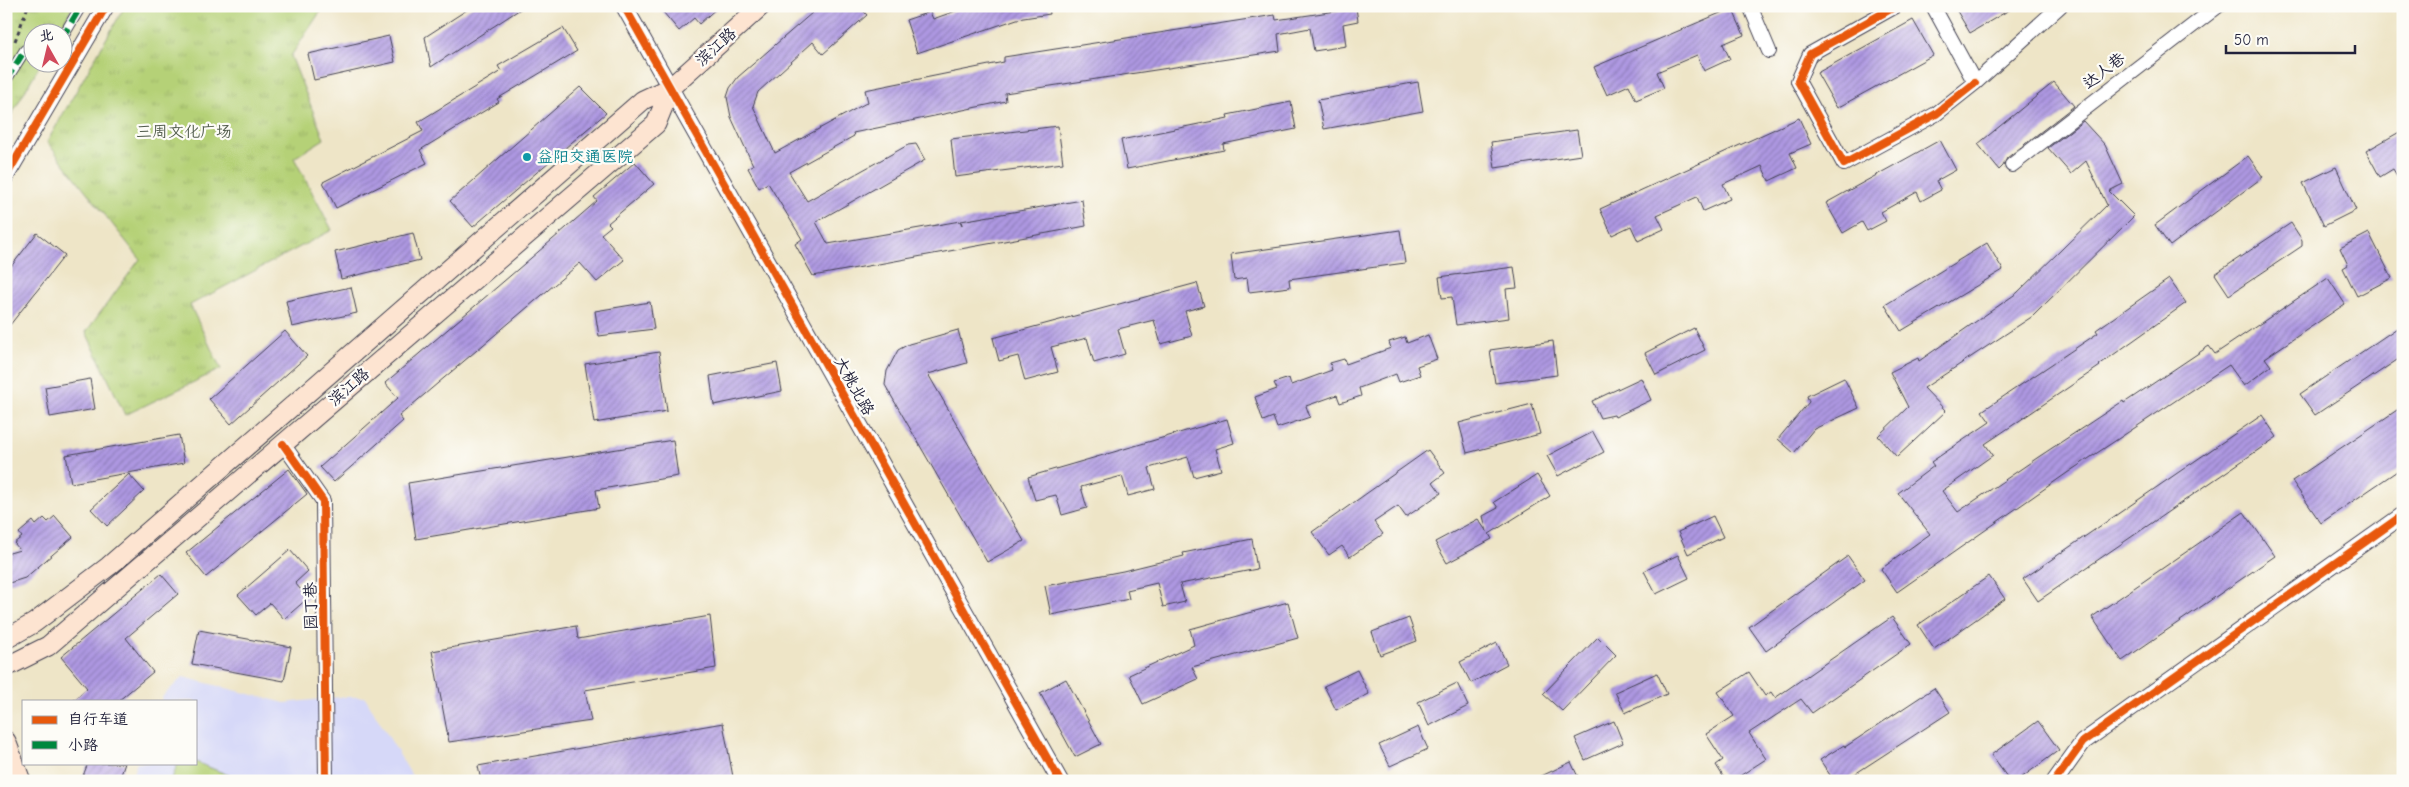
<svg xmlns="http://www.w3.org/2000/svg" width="2409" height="787" font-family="'Comic Neue','LXGW WenKai TC',sans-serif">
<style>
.built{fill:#d6d8f8}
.park{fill:url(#park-tufts);stroke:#6c7a59}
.pitch{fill:#b5d177;stroke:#6c7a59}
.building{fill:url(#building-hatch)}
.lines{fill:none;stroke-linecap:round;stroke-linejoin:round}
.pedestrian-casing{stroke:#413f50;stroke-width:12}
.minor-casing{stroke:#413f50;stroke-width:16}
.tertiary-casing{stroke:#413f50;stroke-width:18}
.secondary-casing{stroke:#413f50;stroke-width:21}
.path{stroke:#413f50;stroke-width:3;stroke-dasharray:4 4;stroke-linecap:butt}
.pedestrian{stroke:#fff;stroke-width:10}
.minor{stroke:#fff;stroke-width:14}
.tertiary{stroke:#fff;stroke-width:16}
.secondary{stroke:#fde4d1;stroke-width:19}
.quiet{stroke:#00873e;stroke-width:6;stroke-dasharray:12 6;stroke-linecap:butt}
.cycleway-casing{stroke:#fdfcf7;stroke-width:11}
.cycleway{stroke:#e8590c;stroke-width:8}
.culture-dot{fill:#0f9aa8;stroke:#fdfcf7;stroke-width:2}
.labels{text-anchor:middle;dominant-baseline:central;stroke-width:4.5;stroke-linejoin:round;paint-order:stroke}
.street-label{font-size:16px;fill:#22223b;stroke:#fdfcf7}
.park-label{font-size:16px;fill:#555f50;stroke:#fdfcf7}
.culture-label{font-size:16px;fill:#0d838f;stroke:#fdfcf7;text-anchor:start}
</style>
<defs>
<pattern id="park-tufts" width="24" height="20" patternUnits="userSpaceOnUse" patternTransform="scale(1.25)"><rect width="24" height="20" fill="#b5d177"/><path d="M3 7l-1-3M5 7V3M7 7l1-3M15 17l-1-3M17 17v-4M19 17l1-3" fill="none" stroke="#9bb368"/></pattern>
<pattern id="building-hatch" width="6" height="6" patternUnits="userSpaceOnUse" patternTransform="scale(1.25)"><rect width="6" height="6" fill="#ae98e2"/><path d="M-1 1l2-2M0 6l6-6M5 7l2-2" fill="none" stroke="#8d7cb8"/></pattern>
</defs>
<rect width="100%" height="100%" fill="#fdfcf7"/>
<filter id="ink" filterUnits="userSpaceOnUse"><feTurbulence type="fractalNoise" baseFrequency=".02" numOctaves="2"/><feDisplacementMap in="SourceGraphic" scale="10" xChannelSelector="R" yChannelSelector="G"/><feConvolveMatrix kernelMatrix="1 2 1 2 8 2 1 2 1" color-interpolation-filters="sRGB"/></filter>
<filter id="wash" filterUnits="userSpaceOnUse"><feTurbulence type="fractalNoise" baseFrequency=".0096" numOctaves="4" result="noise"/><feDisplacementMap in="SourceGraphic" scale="20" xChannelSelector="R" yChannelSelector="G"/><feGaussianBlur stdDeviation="1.12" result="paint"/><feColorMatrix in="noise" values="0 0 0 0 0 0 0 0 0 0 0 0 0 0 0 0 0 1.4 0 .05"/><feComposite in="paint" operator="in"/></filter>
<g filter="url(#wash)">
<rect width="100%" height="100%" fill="#eee5c7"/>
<path class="built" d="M183,677L285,703L340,697H365L415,781H130L137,763H196V701H161L163,696Z"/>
<path class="park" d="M6,6H73L58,32H32V62L41,63L6,124Z
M125,6H324L291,56L324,139L294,158L332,230L190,305L221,369L125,415L86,332L140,259L47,142Z"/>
<path class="pitch" d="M196,762L243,781H171L178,763Z"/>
<g id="blocks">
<path class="building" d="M473,6H525L431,67L425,37Z
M658,6H719L699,24L694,18L679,31Z
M820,6H859L867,15L823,54L813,42L758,92L753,106L775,153L868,102L865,90L1004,62V57L1275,15L1276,20L1356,8L1358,21L1343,24L1346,46L1314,51L1310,28L1278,34L1280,51L1005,93L1006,101L853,133L854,136L789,172L807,201L908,145L916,144L925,160L816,222L828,244L960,221L962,225L961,221L1082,200L1086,226L813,276L795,244L802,239L768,183L759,188L748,168L753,165L731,117L727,97L730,88L738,77Z
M970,6H1049L1050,14L1017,19L917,53L906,20L930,12L933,19Z
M1954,6H2016L1970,33Z
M1732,8L1744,35L1723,44L1730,59L1704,71L1697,55L1657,72L1664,88L1636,100L1629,85L1607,95L1594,67Z
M1913,20L1933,55L1837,108L1817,73Z
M563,28L577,51L497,99L499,102L420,150L427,163L336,208L323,182L423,131L418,122L501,71L498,66Z
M389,36L395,62L314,80L308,54Z
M1418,82L1423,111L1324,129L1318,100Z
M2054,82L2074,106L2007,158L2003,166L1999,170L1978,144Z
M580,87L606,113L473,227L450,201Z
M1291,102L1296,129L1223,144L1224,150L1127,169L1121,140L1228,118L1227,115Z
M1799,118L1811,144L1790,153L1797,168L1769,181L1762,166L1723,184L1730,199L1703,211L1697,197L1657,215L1664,229L1638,241L1631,226L1612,235L1600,209Z
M2083,121L2105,145L2123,184L2109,191L2134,216L2033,316L1924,388L1946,411L1897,457L1878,436L1908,407L1890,372L1918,358L1919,361L2017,293L2107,205L2086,161L2071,174L2048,148Z
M1058,126L1063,163L955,177L951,139Z
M1577,130L1581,155L1495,168L1491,142Z
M2403,130V186L2393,169L2380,177L2366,151Z
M1940,140L1956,170L1936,181L1941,190L1921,201L1917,192L1881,212L1886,221L1867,231L1862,222L1843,233L1826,203Z
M2248,156L2263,177L2170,246L2155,225Z
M635,162L654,184L608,223L611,226L601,234L624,260L597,282L580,263L399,416L403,421L334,482L320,467L398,398L385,383L559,234L597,201L594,197Z
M2336,167L2356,210L2324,226L2303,183Z
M2291,223L2302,240V246L2229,295L2215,274Z
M1400,230L1405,263L1289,279L1290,287L1249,292L1247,278L1234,280L1231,254Z
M37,233L65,255L6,330V273Z
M413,233L420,260L341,279L335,252Z
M2369,233L2392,278L2357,296L2343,268L2348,265L2340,248Z
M1987,243L2003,270L1901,331L1885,305Z
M1514,267L1517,288L1506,289L1509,318L1456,325L1452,297L1442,298L1439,277Z
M2328,278L2345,304L2265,358L2271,366L2244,386L2229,365L2067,473L1897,592L1881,569L1930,534L1898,493L1934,466L1931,462L1990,422L1982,411L2098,333L2096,330L2169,279L2186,303L2099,365L2100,366L1985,444L1993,455L1942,491L1958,512L2037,458L2123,401L2124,403L2209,346L2215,354Z
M1197,283L1204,306L1185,311L1192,336L1161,344L1154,320L1118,329L1125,354L1094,363L1087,338L1051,347L1058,372L1025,381L1018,356L999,361L993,338Z
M351,287L357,313L292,327L286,301Z
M650,302L654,329L599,336L595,311Z
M2403,324V356L2315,415L2300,394Z
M1694,328L1705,350L1656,375L1645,353Z
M958,330L967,363L928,374L1024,541L987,562L885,385L887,371L898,350L909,344Z
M285,331L307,356L231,424L209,399Z
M1428,335L1437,359L1417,366L1420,375L1399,382L1396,374L1359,388L1361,396L1340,403L1337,395L1306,406L1310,417L1277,428L1273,417L1263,421L1255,397L1277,389L1274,383L1289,378L1291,385L1332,370L1330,363L1344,359L1346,364L1391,348L1389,342L1405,337L1407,343Z
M1553,341L1557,375L1495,383L1490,350Z
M659,352L667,411L594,423L585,364Z
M777,363L782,391L714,405L710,376Z
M1641,378L1651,400L1615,417L1614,415L1600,418L1592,401Z
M1844,378L1859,408L1814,429L1794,453L1778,439L1809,402L1807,396Z
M90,379L95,409L50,417L45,387Z
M1532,404L1540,434L1467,453L1459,423Z
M2403,406V467L2321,523L2292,481Z
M2262,415L2277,437L2038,601L2023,579Z
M1227,419L1234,443L1215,449L1221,470L1194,477L1188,457L1149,468L1155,489L1128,496L1122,476L1081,487L1087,508L1062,515L1056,495L1035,500L1028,477Z
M1593,432L1604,452L1558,476L1547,456Z
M179,435L184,463L71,483L66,455Z
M673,440L678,476L596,490L599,508L416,539L408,483Z
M1428,450L1445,473L1433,482L1441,493L1406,517L1398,506L1374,522L1383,534L1350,557L1342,546L1329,555L1312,532Z
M289,469L307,494L206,577L186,553Z
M129,474L144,491L107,526L91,509Z
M1537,475L1550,496L1489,534L1492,539L1447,563L1435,542L1478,519L1487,532L1483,516L1498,508L1494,502Z
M2244,512L2275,556L2122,661L2092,617Z
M55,516L73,537L25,578L6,584V554L20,550L14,543L22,537L19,533L33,521L36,525L44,518L48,522Z
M1713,516L1723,537L1688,554L1678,532Z
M1252,539L1257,569L1180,584L1185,602L1163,607L1157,583L1127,590L1129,599L1051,615L1045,586L1123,571L1184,556L1183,553Z
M290,550L308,571L295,583L308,598L284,619L270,603L256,615L238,595Z
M1678,555L1689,578L1656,594L1644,571Z
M1848,556L1865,580L1766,651L1749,627Z
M161,574L178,594L126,638L153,672L118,701H73L87,688L61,657Z
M1989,576L2005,599L1934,649L1918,625Z
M1288,602L1298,638L1192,667L1198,679L1143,704L1129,675L1194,645L1190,629Z
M710,616L716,668L585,690L591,721L449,742L432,651L576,626L578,639Z
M1892,617L1911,644L1812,713L1801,699L1749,733L1766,759L1732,781H1726L1716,765L1723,760L1706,734L1734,716L1718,692L1749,672L1765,696L1771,692L1775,698Z
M1409,618L1417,641L1380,655L1372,632Z
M199,630L291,647L284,681L192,664Z
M1598,637L1616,655L1562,711L1543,694Z
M1497,643L1507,664L1471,683L1460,662Z
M1357,670L1369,694L1336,710L1324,686Z
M1657,673L1667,694L1625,713L1615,692Z
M1066,679L1101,744L1075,757L1040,693Z
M1457,683L1468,706L1429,726L1418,702Z
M1934,688L1950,712L1844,781H1834L1820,760L1844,745L1845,747Z
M1614,721L1623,743L1585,760L1575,738Z
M2038,721L2059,750L2017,781H2010L1991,755Z
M723,723L733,777L707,781H481L478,766Z
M1418,727L1428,749L1390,766L1379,745Z
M1571,762L1580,781H1531Z
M88,763H125L119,781H81Z"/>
</g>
</g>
<g filter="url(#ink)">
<use href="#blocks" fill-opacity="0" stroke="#413f50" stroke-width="1"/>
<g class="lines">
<defs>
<path id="pedestrian" d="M62,38L81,6
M47,62H48
M6,80L25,50L32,54"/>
<path id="minor" d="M1750,6L1769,51
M1896,6L1810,54L1798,81L1844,164L1936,114L1975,83
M1933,6L1975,83L2060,6
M2012,165L2218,6
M283,444L323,501L326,781"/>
<path id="tertiary" d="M624,6L1060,781
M6,176L106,6
M2055,781L2083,742L2403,515"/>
<path id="secondary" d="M671,87L761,6
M6,639L34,623L109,566L643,100L671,87L656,124L48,646L6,667
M6,741L21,781"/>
</defs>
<use href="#pedestrian" class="pedestrian-casing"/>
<use href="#minor" class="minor-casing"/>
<use href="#tertiary" class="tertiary-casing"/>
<use href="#secondary" class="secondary-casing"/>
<path class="path" d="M15,41L28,6"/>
<use href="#pedestrian" class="pedestrian"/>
<use href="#minor" class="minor"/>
<use href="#tertiary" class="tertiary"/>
<use href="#secondary" class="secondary"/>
<path class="quiet" d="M62,38L81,6
M47,62H48
M6,80L25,50L32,54"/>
<defs>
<path id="cycleway" d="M624,6L1060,781
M1896,6L1810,54L1798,81L1844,164L1936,114L1975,83
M6,176L106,6
M283,444L323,501L326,781
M2055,781L2083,742L2403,515"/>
</defs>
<use href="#cycleway" class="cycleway-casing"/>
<use href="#cycleway" class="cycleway"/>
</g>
</g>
<circle class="culture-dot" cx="527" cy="157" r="5"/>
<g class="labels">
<g class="street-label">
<text transform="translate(716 47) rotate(-42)">滨江路</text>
<text transform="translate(2104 71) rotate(-38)">达人巷</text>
<text transform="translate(854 386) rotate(61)">大桃北路</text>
<text transform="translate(349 387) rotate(-41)">滨江路</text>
<text transform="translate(311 606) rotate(-91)">园丁巷</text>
</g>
<g class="park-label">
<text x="184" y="132">三周文化广场</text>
</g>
<g class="culture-label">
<text x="537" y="157">益阳交通医院</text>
</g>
</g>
<rect width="2409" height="787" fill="none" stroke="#fdfcf7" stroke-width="25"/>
<rect x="22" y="700" width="175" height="65" fill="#fdfcf7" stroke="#a5a5ac"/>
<rect x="32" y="716" width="25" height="8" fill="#e8590c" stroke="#a5a5ac"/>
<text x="68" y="724" font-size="15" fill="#22223b">自行车道</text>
<rect x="32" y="741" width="25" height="8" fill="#00873e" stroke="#a5a5ac"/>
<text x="68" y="750" font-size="15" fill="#22223b">小路</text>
<g transform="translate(48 48) rotate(352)"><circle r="24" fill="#fdfcf7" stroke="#a5a5ac"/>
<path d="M0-4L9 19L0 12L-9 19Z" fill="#d1495b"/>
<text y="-8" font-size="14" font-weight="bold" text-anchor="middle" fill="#22223b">北</text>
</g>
<path d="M2226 45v8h129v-8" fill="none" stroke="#22223b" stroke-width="2.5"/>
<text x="2234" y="45" font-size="15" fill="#22223b" stroke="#fdfcf7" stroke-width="4" paint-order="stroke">50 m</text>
</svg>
